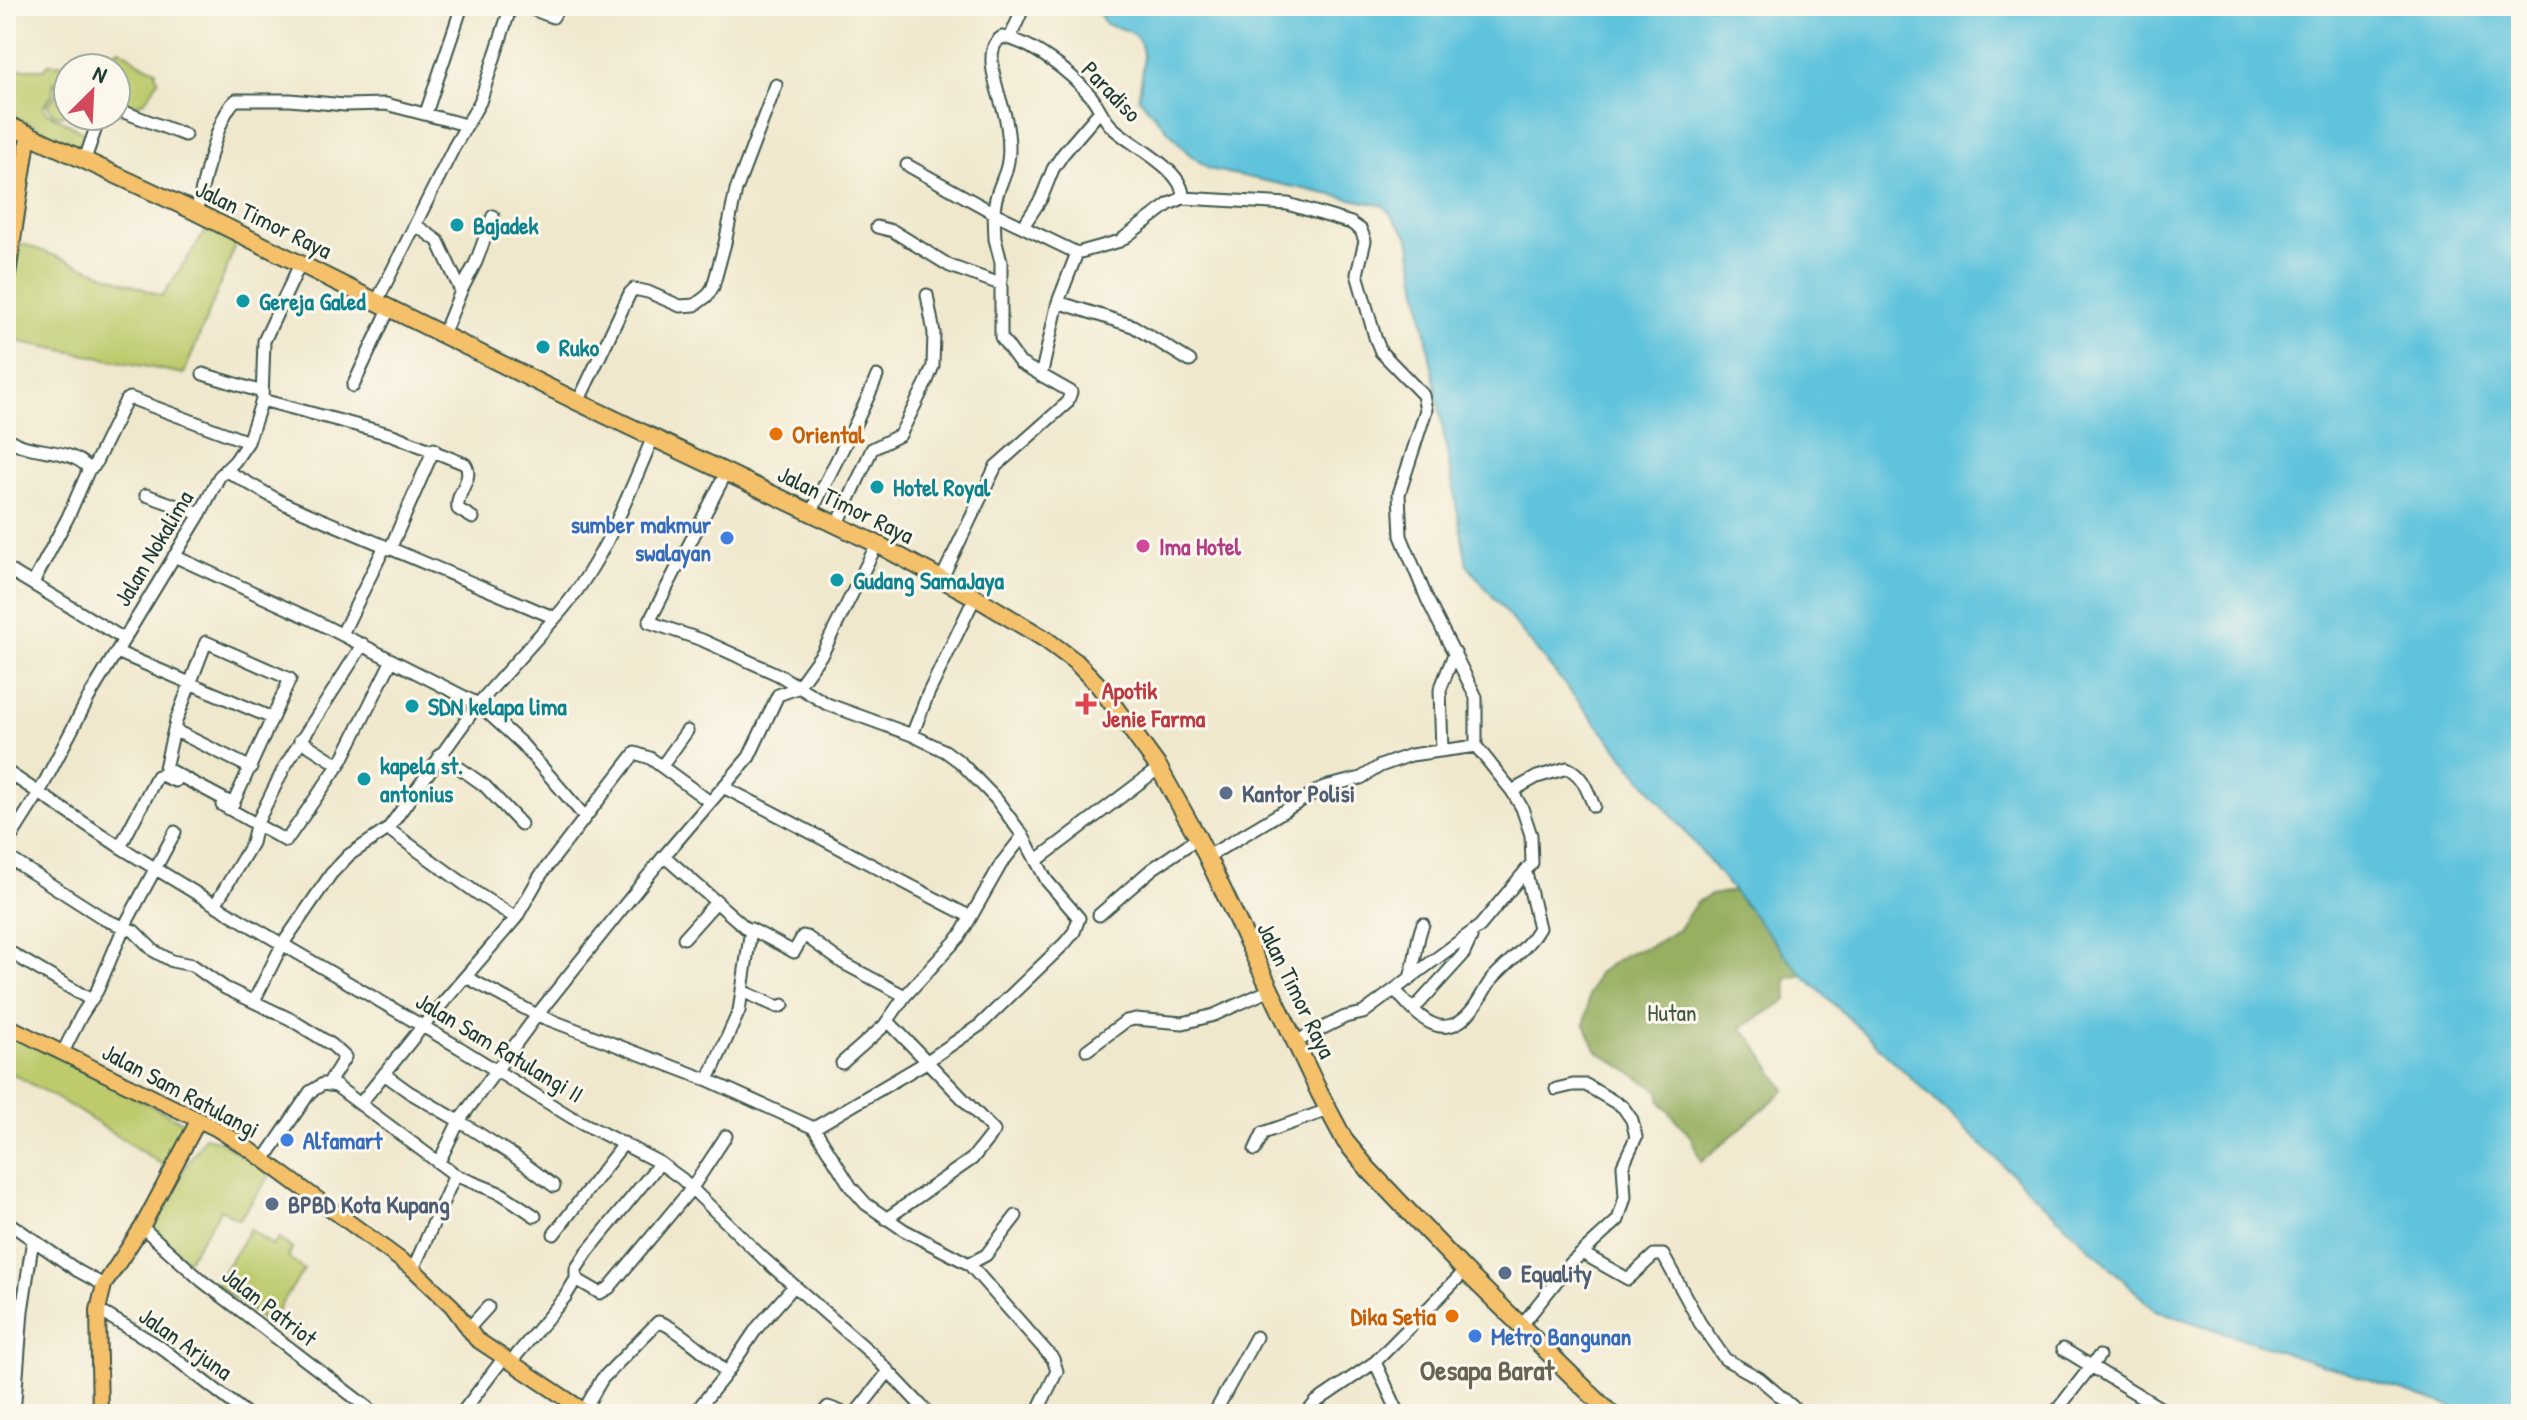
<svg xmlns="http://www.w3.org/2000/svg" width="2527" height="1420" font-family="'Patrick Hand',sans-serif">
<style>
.green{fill:#becb6d;stroke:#6e8450;stroke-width:2}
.forest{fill:#96af60;stroke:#5a764a;stroke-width:2}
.water{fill:#5ec3dc;stroke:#3e8088;stroke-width:2}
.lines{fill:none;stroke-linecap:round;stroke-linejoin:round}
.minor-casing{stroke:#3e574b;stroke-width:15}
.major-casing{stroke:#3e574b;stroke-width:18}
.highway-casing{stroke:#3e574b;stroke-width:20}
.minor{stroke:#fff;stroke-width:11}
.major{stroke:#f4c16a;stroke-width:14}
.highway{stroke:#f4c16a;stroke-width:16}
.culture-dot{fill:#0f9aa8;stroke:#fbf7ec;stroke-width:3}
.food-dot{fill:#e8710a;stroke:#fbf7ec;stroke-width:3}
.shop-dot{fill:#3f7fe0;stroke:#fbf7ec;stroke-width:3}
.hotel-dot{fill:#d1479c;stroke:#fbf7ec;stroke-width:3}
.health-dot{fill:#e0444e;stroke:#fbf7ec;stroke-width:3}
.service-dot{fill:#5c6f8a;stroke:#fbf7ec;stroke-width:3}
.labels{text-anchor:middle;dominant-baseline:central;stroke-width:6;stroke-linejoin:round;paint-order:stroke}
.street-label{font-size:24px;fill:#1f3d34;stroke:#fbf7ec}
.culture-label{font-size:24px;font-weight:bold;fill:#0d838f;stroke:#fbf7ec;text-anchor:start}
.food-label{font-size:24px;font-weight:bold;fill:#c56008;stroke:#fbf7ec;text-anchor:start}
.shop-label{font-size:24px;font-weight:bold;fill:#366cbe;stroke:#fbf7ec;text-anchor:start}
.hotel-label{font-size:24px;font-weight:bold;fill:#b23c85;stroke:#fbf7ec;text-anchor:start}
.health-label{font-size:24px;font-weight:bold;fill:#be3a42;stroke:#fbf7ec;text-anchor:start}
.service-label{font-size:24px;font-weight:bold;fill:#4e5e75;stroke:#fbf7ec;text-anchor:start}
.park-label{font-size:24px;fill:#3f593f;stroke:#fbf7ec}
.quarter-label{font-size:28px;font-weight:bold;fill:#676453;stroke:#fbf7ec}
</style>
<rect width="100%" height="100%" fill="#fbf7ec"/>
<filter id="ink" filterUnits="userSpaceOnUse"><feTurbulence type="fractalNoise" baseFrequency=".0125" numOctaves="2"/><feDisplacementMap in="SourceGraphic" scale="16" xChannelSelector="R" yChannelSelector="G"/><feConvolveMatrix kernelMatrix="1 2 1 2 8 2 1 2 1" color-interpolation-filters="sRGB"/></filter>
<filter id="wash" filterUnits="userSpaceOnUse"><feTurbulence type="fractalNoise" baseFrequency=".006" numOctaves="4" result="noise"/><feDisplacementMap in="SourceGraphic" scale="32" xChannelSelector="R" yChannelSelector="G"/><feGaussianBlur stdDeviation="1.8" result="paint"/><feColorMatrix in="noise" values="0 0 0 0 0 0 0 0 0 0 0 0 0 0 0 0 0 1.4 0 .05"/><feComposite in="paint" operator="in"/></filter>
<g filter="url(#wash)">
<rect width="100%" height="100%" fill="#f0e8cd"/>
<path class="green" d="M120,49L140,63L156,70V77L159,79C149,93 148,106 128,105L126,112L116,114V68H84V60C94,55 103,61 112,66L116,50Z
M48,64L78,65L77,68H68V74L53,84V94L43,106L46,112L87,134L81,147L6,113V100L16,69H45Z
M68,76V113L60,116L54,114L47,105L58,93L55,84Z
M208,228L237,242L184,374L6,339V315L21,243L162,296Z
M6,1031L189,1125L168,1168L67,1104L6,1070Z
M205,1137L220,1141L270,1175L239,1220L221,1209L187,1261L146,1227Z
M250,1229L273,1246L279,1238L292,1249L288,1257L304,1270L268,1324L216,1284Z"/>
<path class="forest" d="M1755,887L1823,970L1786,979L1787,1000L1741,1028L1754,1042L1785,1090L1701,1162L1691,1137L1661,1102L1659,1091L1596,1050L1585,1024L1589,994L1598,973L1626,954L1650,946L1678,930L1697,902L1711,895Z"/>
<path class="water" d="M1095,6H2521V1414H2474L2155,1310L1798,970L1467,565L1409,238L1384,206L1209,169L1188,153L1138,97C1142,78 1151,44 1130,32C1123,28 1113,27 1105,24Z"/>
</g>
<g filter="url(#ink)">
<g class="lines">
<defs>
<path id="minor" d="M524,6L553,17L559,6
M1002,37C1031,41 1071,73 1090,95C1098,104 1102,117 1111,126C1129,145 1185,169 1183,198L1169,204L1120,241L1077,253L994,213C994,197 1001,185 1006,170C1011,154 1009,137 1006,120C1002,100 979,50 1002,37Z
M1010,38L1024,6
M116,109L185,135
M426,113L462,6
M85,159L100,116
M907,165L994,213L995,239L1001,262V337L1020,363L1071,392L1067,403L996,466L942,578
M1183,198L1288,204L1351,223L1361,230L1365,241L1357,274L1375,337L1381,352L1423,395L1426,410L1399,494L1401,536L1427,599L1476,697V746L1512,791L1522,808L1531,835L1532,863L1480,926L1363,1013L1345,1017L1295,1042
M196,212C204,185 216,116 236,100H290L345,105L386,104L466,125
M1024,225L1041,199L1053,169L1063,154L1100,111
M417,226L438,241L461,291L443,335
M877,227L893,231L950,266L1000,284
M461,291L476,262L493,216
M1058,302L1133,326L1190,361
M376,303L454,147L480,102L511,6
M203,374L262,392
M1041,376L1058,302L1077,253
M353,386L389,309
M262,400L393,435L465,464C475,479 455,492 458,509L473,518
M578,402L630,293L634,289L648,292L680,306L695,305L707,296L713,287L725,243L736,190L776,85
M6,437C28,456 70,445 89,469L68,517L33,583
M89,469L94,466L126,400L130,398L248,442
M225,470L285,504L555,618C602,566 626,501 653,437
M727,471L649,622L702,640L779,675L827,704L912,735L945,751L960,762L996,799L1023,836L1047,881L1079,918L1074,932L1065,943L980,1025L923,1064L814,1128
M146,495L200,514
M811,514C831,467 858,424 877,376
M837,526L872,449L900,435L927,381L933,366L934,333L927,295
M390,549L434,449
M174,556L313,620L478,704L522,744L585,817
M6,568L124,639
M342,634L385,546
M206,642L290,679L233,804L165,768L176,721Z
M117,652L272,718
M174,730L251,768
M912,735L928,694L975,597
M300,740L339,765
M1442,750L1440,690L1455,652
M440,754L485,786L521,824
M662,766L687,731
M6,771L120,847L222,909L460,1048L571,1117L660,1163L682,1179L764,1259L872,1354L929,1414
M723,787C807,829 888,875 971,917
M1512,791L1537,777L1567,768C1583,775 1587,790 1594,806
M222,805L286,841L342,760L392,660
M388,829L478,894L516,918
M6,845L39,793L89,697L200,514L219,477L235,461L248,442L262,400L264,341L301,262
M120,847L157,776L161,775L175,781
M6,856L106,920L134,931L154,951L172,961L192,965L225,988L290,1019L332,1045L345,1057L328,1084
M664,856L747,929H751L739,1011L708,1080
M1207,857L1324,787L1361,778L1380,766L1411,755L1476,746
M1036,861L1159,768
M215,905L252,843L256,825L285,766L363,644
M1099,915L1152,869L1198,838
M751,929L794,952L803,936L807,937L843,963L905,996
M684,938L717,901
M6,950L91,1000
M466,977L537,1015L708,1080L814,1128L851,1187L866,1204L904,1230L969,1264L1053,1359L1057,1371L1036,1414
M1409,980C1417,961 1415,943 1423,924
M742,991L778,1007L783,1005
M1396,991C1418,1016 1442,1045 1471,1011C1480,1001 1484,989 1492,979C1507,962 1527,949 1539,928L1526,873
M254,1001L282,945L331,874L349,855L388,829L478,704L555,618
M1414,1009L1463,955L1471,938
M1087,1050L1126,1021L1135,1019L1183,1023L1214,1015L1270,990
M63,1052L81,1016L97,991L124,927L175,832
M842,1063L884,1026L905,996L960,936L1001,864L1023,836
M384,1074L409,1092L459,1121L537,1015L664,856L749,757L778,695L797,688L823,652L877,544
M360,1104L422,1027L516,918L540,876L635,753L650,758L710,802
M1255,1150L1263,1133L1328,1110
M264,1160L310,1092L323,1084L336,1086L455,1175L413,1269
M439,1162L459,1121L514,1156L554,1186
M455,1175L502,1194L535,1216
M886,1219L972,1159L994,1131L888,1021
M6,1221L78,1271L104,1285
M142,1227L202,1281L376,1414
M554,1234L624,1143
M1582,1253L1628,1279L1654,1255H1663L1700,1323L1725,1359L1759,1378L1801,1414
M969,1264L986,1255L1016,1216
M576,1279L600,1293L609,1288L692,1188L726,1136
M98,1310L159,1346L247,1414
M1521,1326L1570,1264L1618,1220L1625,1197L1623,1165L1636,1137L1632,1120L1623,1107L1586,1085H1573L1556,1089
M467,1330L488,1307
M2063,1349L2160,1408
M1375,1362L1399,1414
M510,1363L565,1297L576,1279V1269L588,1251L660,1163
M701,1405L726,1374L757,1328L794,1286
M584,1410L602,1379L658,1322C670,1323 719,1363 726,1374
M14,1414L22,1311L33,1239
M461,1414L503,1359
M822,1414L828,1407L847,1414
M855,1414L889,1371
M1214,1414L1256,1337
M1306,1414L1316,1402L1375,1362L1465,1271
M2054,1414L2099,1356"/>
<path id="major" d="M6,287L29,133
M6,1025L217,1129L249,1149L413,1269L452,1306L476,1339L589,1414
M100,1414L98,1310L104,1285L142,1227L198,1121"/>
<path id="highway" d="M6,124L196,212L578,402L877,544L975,597L1045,639L1076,662L1100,687L1159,768L1198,838L1320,1094L1345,1141L1369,1170L1465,1271L1611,1414"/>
</defs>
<use href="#minor" class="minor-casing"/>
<use href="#major" class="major-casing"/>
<use href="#highway" class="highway-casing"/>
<use href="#minor" class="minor"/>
<use href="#major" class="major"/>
<use href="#highway" class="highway"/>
</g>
</g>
<g class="culture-dot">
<circle cx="457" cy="225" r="8"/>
<circle cx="243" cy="301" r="8"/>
<circle cx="543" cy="347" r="8"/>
<circle cx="877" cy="487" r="8"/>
<circle cx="837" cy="580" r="8"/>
<circle cx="412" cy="706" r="8"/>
<circle cx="364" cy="779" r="8"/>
</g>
<g class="food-dot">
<circle cx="776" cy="434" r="8"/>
<circle cx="1452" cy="1316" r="8"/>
</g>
<g class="shop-dot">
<circle cx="727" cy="538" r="8"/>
<circle cx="287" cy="1140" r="8"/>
<circle cx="1475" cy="1336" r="8"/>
</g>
<circle class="hotel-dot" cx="1143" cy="546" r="8"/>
<path class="health-dot" d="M1082 692h8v8h8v8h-8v8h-8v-8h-8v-8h8z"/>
<g class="service-dot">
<circle cx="1226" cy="793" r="8"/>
<circle cx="272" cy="1204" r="8"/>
<circle cx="1505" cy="1273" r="8"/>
</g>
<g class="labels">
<g class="street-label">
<text transform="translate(1112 91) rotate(46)">Paradiso</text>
<text transform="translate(264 219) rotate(26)">Jalan Timor Raya</text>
<text transform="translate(846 504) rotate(26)">Jalan Timor Raya</text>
<text transform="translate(153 548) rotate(-59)">Jalan Nokalima</text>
<text transform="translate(1297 990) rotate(64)">Jalan Timor Raya</text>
<text transform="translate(500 1047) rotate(31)">Jalan Sam Ratulangi II</text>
<text transform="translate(181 1090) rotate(28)">Jalan Sam Ratulangi</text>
<text transform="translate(270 1306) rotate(38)">Jalan Patriot</text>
<text transform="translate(186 1343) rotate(35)">Jalan Arjuna</text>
</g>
<g class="culture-label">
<text x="473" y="225">Bajadek</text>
<text x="259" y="301">Gereja Galed</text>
<text x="559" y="347">Ruko</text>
<text x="893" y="487">Hotel Royal</text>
<text x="853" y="580">Gudang SamaJaya</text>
<text x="428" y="706">SDN kelapa lima</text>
<text x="380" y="765">kapela st.<tspan x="380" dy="28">antonius</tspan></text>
</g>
<g class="food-label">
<text x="792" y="434">Oriental</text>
<text x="1436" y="1316" text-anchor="end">Dika Setia</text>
</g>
<g class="shop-label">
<text x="711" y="524" text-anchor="end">sumber makmur<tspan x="711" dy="28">swalayan</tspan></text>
<text x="303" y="1140">Alfamart</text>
<text x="1491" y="1336">Metro Bangunan</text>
</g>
<g class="hotel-label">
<text x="1159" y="546">Ima Hotel</text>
</g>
<g class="health-label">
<text x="1102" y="690">Apotik<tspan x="1102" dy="28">Jenie Farma</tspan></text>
</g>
<g class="service-label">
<text x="1242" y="793">Kantor Polisi</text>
<text x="288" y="1204">BPBD Kota Kupang</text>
<text x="1521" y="1273">Equality</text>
</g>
<g class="park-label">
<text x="1672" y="1012">Hutan</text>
</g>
<g class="quarter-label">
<text x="1487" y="1370">Oesapa Barat</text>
</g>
</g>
<rect width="2527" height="1420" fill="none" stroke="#fbf7ec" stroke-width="32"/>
<g transform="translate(92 92) rotate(24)"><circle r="38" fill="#fbf7ec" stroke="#a3ada2" stroke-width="2"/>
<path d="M0-6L14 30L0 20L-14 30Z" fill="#d1495b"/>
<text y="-12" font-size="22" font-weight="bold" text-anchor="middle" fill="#1f3d34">N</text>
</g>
</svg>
